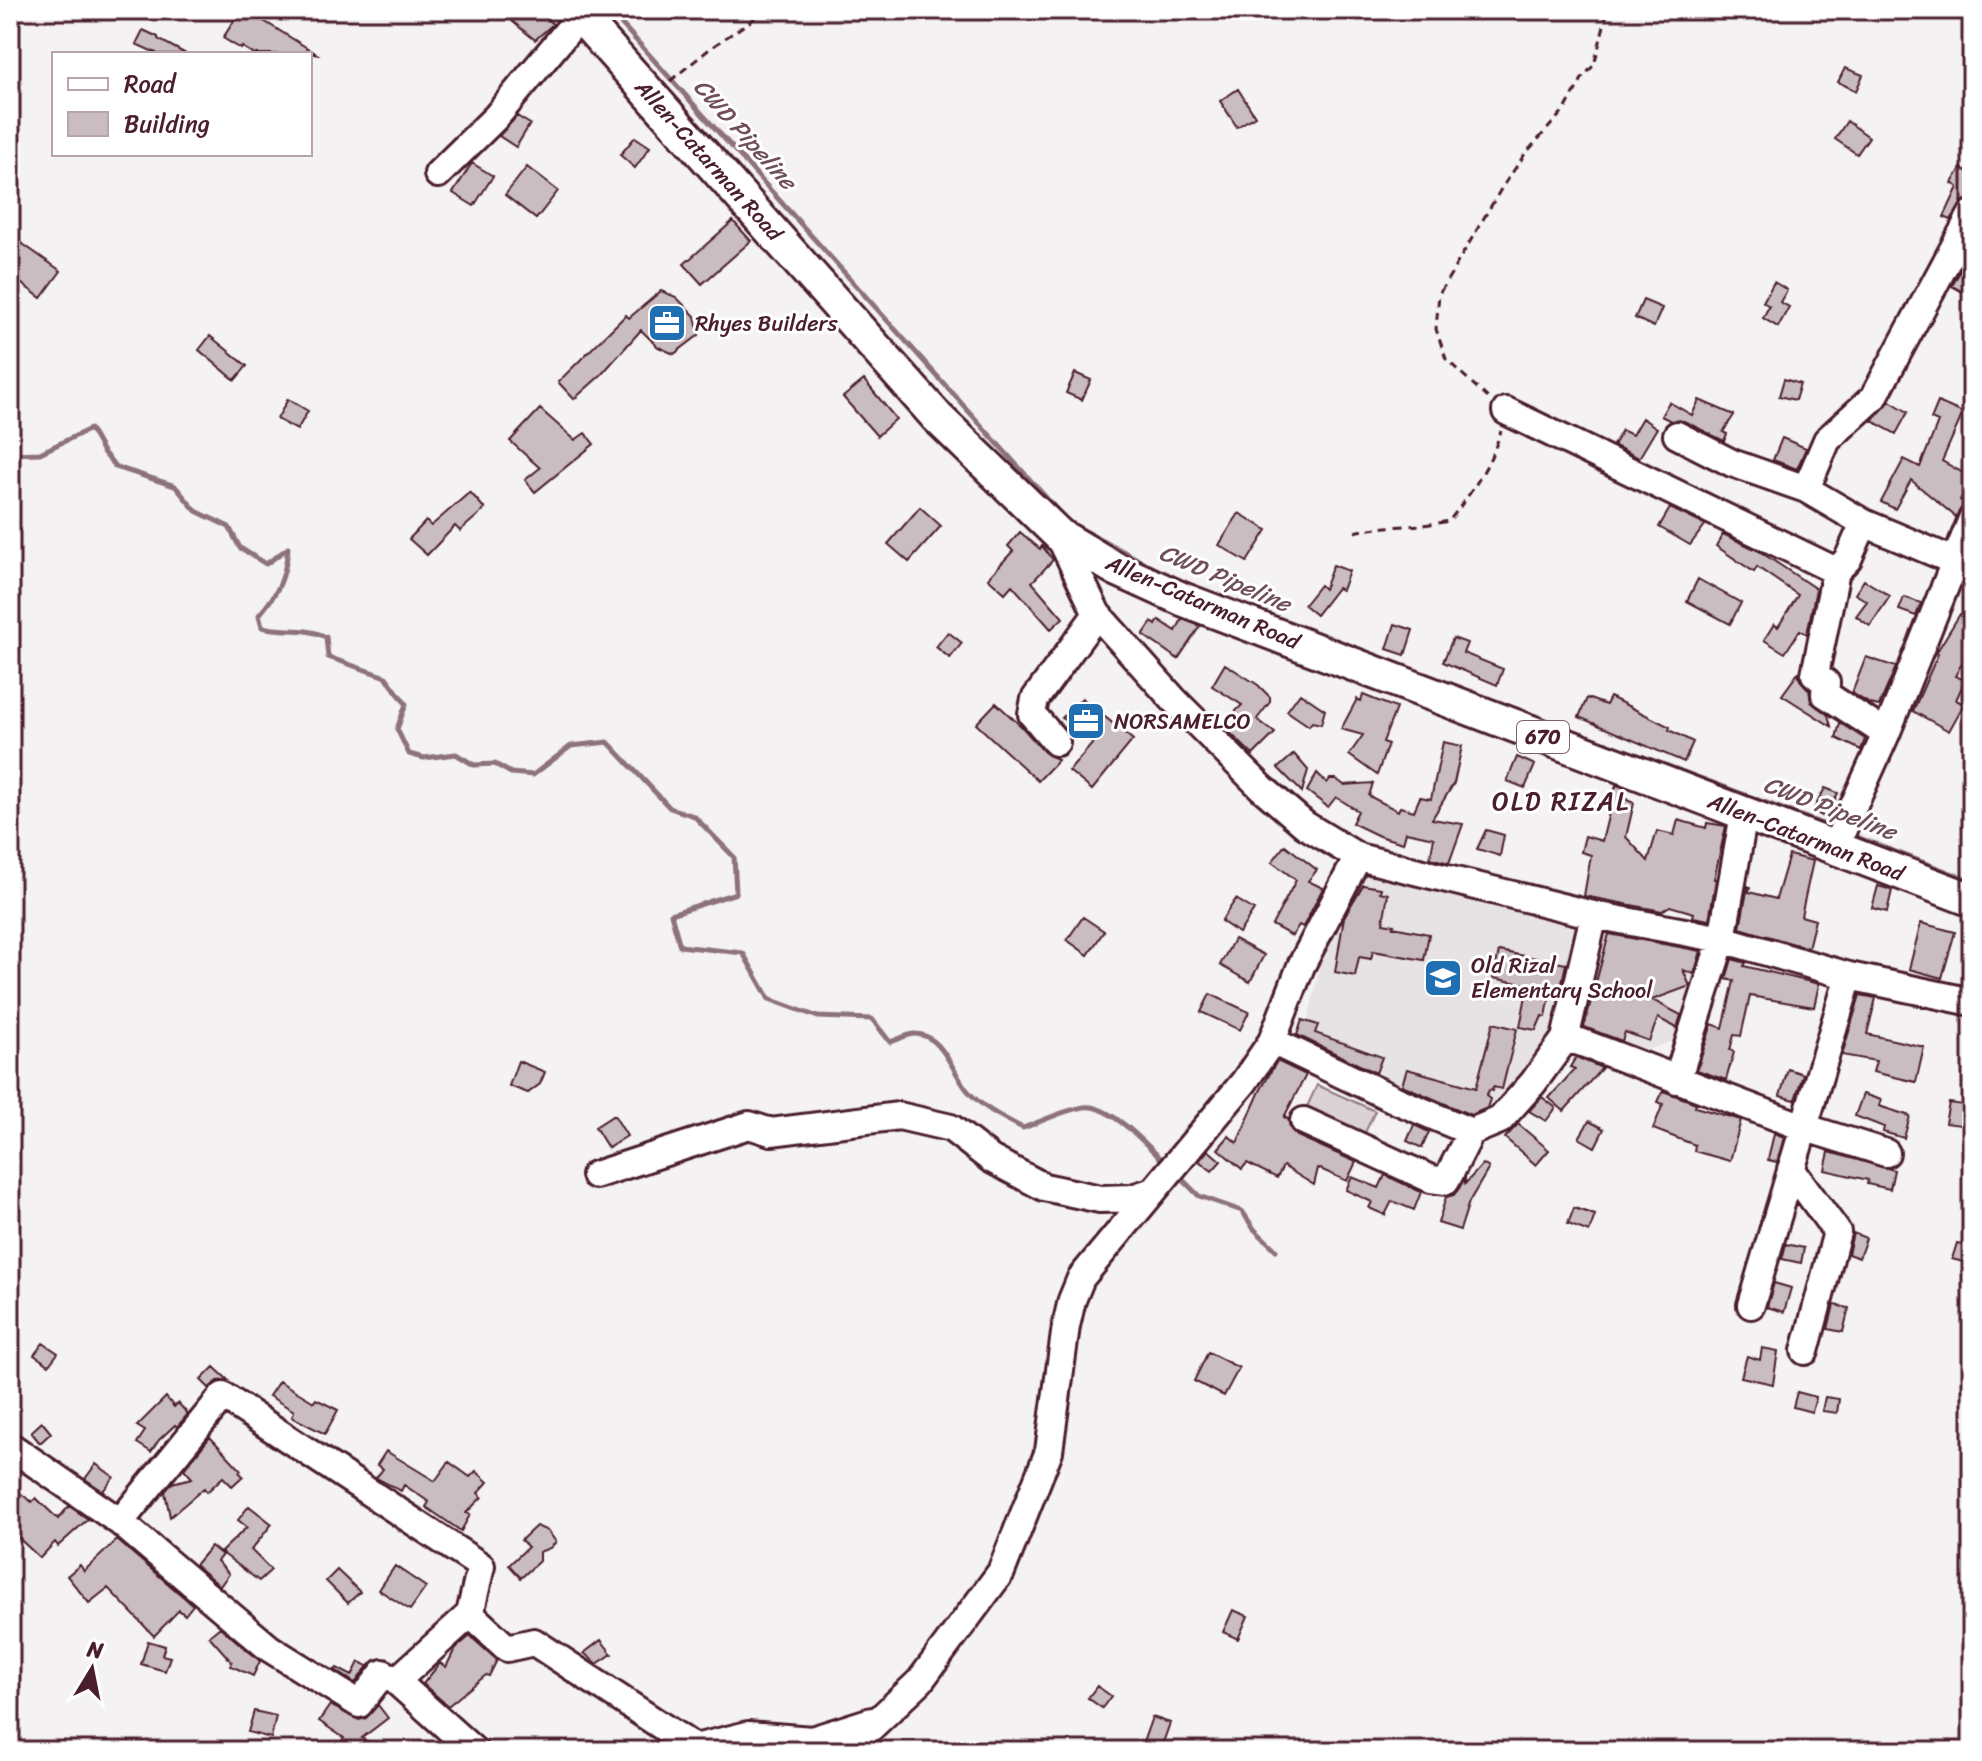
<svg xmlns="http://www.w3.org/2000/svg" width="1982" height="1761" font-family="Sriracha,sans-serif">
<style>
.built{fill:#e7e2e3}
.green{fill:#dbd2d5;stroke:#927880;stroke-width:2}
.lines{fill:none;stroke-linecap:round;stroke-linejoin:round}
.stream{stroke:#8d727a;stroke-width:5}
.building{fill:#cabdc1;stroke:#4a1f2b;stroke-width:2}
.minor-casing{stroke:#4a1f2b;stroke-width:32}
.major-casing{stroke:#4a1f2b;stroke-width:38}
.path{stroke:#4a1f2b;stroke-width:3;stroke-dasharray:8 6;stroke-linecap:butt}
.minor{stroke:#fff;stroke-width:26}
.major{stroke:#fff;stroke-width:32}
.labels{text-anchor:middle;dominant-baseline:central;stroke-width:6;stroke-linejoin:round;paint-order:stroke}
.shield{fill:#fff;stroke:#80626b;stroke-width:2}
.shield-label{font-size:20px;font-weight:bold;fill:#4a1f2b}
.street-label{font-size:22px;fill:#4a1f2b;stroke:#fff}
.poi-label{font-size:22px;fill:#4a1f2b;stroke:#fff;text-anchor:start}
.water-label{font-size:24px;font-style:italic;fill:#714f59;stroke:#fff}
.quarter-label{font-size:26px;letter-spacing:2px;fill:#4a1f2b;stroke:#fff}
</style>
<rect width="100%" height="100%" fill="#f4f2f2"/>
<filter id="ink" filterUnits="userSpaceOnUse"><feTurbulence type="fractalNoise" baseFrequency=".0125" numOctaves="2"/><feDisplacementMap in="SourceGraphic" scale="16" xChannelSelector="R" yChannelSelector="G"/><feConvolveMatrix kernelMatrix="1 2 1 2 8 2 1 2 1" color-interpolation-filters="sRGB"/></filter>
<g filter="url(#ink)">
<path class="built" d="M1366,874L1578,924L1558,1032L1498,1109L1462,1122L1301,1054L1333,906Z
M1600,927L1696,941L1686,971L1706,978L1689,1035L1650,1049L1574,1035Z"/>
<path class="green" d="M1317,1085L1375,1111L1363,1137L1305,1111Z"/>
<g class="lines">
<path class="stream" d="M609,10L1067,521L1163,573
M10,454L40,453L90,429L103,452L116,467L175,486L196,511L229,527L240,548L266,564L288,548C285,578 279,592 259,615L262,627C285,633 305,626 326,637L328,657L386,677L406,704L397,729L409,754L424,758L456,754L474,765L495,764L511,773L533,775L571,746L608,742L670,808L694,816L734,857L736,893L671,914L680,946L743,953L769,999L818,1017L872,1019L890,1042C897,1040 906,1035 914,1034C942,1033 953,1073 967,1090C982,1108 1003,1118 1023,1128C1043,1121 1064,1110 1084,1107C1109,1103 1149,1147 1166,1164
M1478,695L1836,829
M1849,834L1972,881
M1176,1173L1199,1196L1242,1211L1254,1229L1276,1250"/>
</g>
<path class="building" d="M241,10H246L317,54H254L242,47L241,49L223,38Z
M521,10H535L553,24L535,40L512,21Z
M143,30L158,37V39L186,54H158L136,44Z
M1845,68L1863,75L1856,91L1838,82Z
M1238,89L1255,116L1237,127L1220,101Z
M517,116L530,124L516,147L499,136Z
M1847,121L1869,137L1857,154L1835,139Z
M635,137L650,147L635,168L620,155Z
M1972,157V198L1963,201L1951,220L1944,217L1958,187L1952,183L1961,168L1966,171Z
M472,163L493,176L474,206L453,193Z
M527,167L558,191L536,219L505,195Z
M733,221L751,241L702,284L684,264Z
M10,235L61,271L41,298L10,275Z
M1965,262L1972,266V297L1952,286Z
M1774,282L1787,290L1780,302L1789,307L1778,327L1763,318L1769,306L1763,302Z
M661,291L676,297L695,316L699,335L674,354L658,347L641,330L601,375L574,399L558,382L626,315L629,318Z
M1643,300L1662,308L1654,327L1635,318Z
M210,336L247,366L235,380L199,350Z
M1075,373L1091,380L1082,400L1066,393Z
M1784,379L1800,384L1795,400L1779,396Z
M864,380L896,419L877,436L843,397Z
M288,399L308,411L297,430L277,419Z
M1699,400L1734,415L1723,432L1727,434L1724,441L1684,421H1671L1661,416L1669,402L1692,415Z
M1890,401L1908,412L1896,434L1872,421Z
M1938,402L1963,413L1942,461L1972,478L1960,500L1967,504L1962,507L1956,517L1911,480L1895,509L1881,502L1904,459L1920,467L1938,422L1931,419Z
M540,409L575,440L585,433L594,444L535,492L525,480L540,468L510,441Z
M1642,418L1657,428L1639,458L1613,445L1622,430L1632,435Z
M1782,438L1806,448L1797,469L1773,460Z
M470,492L485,509L460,531L455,526L427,555L409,539L426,521L431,526Z
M920,507L941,526L909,562L888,544Z
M1670,508L1705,525L1690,545L1659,527Z
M1239,513L1267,530L1247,562L1219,545Z
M1020,532L1040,549L1042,546L1053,560L1032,582L1063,618L1051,629L1012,585L1005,593L988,578L1013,551L1008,546Z
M1723,534L1759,551L1816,589L1807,634L1800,630L1785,653L1764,640L1774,624L1778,627L1798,595L1757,567L1754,572L1716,546Z
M1333,565L1349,571L1342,590L1337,588L1316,615L1304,605L1320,585L1324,589Z
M1698,579L1741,603L1730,624L1687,601Z
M1864,580L1890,596L1870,626L1856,616L1867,601L1855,594Z
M1904,597L1921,603L1916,616L1899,610Z
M1960,614L1972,621V645L1955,676L1965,680L1956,700L1964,704L1949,731L1913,711L1938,654L1936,653Z
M1182,619L1200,626L1178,659L1143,635L1152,622L1156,625L1159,620L1176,631Z
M1395,624L1413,630L1405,655L1387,649Z
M948,632L962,643L950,658L936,647Z
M1453,638L1467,643L1463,653L1503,669L1497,685L1443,662Z
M1866,657L1896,667L1879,706L1870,704L1852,693Z
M1225,664L1258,685L1270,697V702L1257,719L1275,733L1253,755L1222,725L1242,705L1212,686Z
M1798,673L1800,680L1809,690L1811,702L1828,715L1831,726L1782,695Z
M1300,693L1325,710L1321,724L1312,722L1309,726L1287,711Z
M1363,695L1396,708L1383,742L1388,744L1377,775L1349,755L1363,735L1341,729L1357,699L1361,701Z
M1610,697L1670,727L1669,730L1693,742L1684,762L1579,717L1587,698L1606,705Z
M1082,698L1133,740L1092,790L1069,771L1093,743L1062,718Z
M996,703L1022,727L1044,752L1058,760L1038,781L976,724Z
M1840,723L1865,739L1861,750L1836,738Z
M1443,742L1462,746L1454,783L1432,819L1463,824L1449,863L1430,858L1434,838L1406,832L1403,843L1379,836L1352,823L1358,811L1336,797L1328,807L1307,791L1317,773L1327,783L1330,779H1336L1344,785L1373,783L1369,796L1398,811L1400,807L1414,811L1420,797L1431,799Z
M1294,754L1308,770L1302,792L1278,768Z
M1517,757L1535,765L1525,788L1507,781Z
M1616,785L1623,787L1627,800L1634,803L1626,837L1648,861L1657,831L1674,835L1678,820L1706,828L1707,823L1726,826L1714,879H1716L1709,920L1693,917L1694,913L1670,906L1662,911L1584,896L1591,855L1581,852L1585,836L1602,841Z
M1825,788L1838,793L1826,818L1813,811Z
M1486,830L1504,835L1500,856L1477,849Z
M1285,845L1317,870L1308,881L1323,888L1303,927L1299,925L1292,936L1272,925L1296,880L1272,862Z
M1789,855L1813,861L1801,916L1815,920L1808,948L1740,928L1748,886L1750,887L1749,892L1776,899Z
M1363,885L1381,888L1380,892L1388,894L1383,923L1394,925L1393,927L1429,934L1424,960L1373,951L1371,959L1359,957L1355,976L1335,972L1344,917Z
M1878,886L1892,890L1887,912L1872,908Z
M1236,899L1254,910L1239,933L1221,921Z
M1083,917L1104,931L1088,955L1067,940Z
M1921,923L1955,932L1942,978L1909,969Z
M1609,934L1701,951L1694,974L1683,970L1690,986L1652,1000L1681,1015L1677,1028L1658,1018L1649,1041L1625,1032L1622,1041L1584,1027Z
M1234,939L1264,955L1250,982L1220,965Z
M1499,951L1566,964L1560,991L1551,990L1546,1017L1542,1016L1536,1030L1520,1027L1528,985L1493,978Z
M1732,959L1746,963L1744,966L1819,984L1814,1007L1750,996L1741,1036L1734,1035L1730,1050L1734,1052L1726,1080L1697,1070L1712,1024L1723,1028L1734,981L1726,979Z
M1210,994L1249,1012L1240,1030L1201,1012Z
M1860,995L1876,998L1867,1034L1924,1047L1916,1082L1873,1072L1876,1061L1842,1055Z
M1302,1020L1318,1025L1315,1033L1382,1057L1376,1073L1297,1035Z
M1493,1023L1517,1029L1502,1089L1493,1087L1492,1091L1489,1090L1486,1096L1490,1099L1487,1108L1471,1115L1402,1085L1407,1069L1476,1088Z
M1576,1057L1602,1068L1564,1111L1549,1098L1575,1069L1570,1067Z
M518,1061L545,1072L540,1084L528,1093L509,1086Z
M1277,1061L1306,1075L1284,1117L1288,1119L1291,1130L1297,1136L1356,1162L1347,1181L1318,1168L1314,1185L1283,1166L1277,1178L1247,1163L1242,1169L1218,1149L1229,1136L1237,1143L1260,1091Z
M1788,1069L1803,1074L1795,1100L1780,1096Z
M1663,1091L1696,1103L1695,1107L1741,1120L1730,1161L1694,1151L1695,1145L1653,1129L1663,1104L1658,1102Z
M1863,1094L1881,1100L1879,1106L1910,1116L1904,1138L1883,1132L1884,1127L1855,1116Z
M1542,1097L1556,1108L1546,1121L1529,1111Z
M1949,1103L1970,1106L1968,1126L1945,1123Z
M614,1115L627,1136L608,1148L595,1127Z
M1589,1121L1604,1129L1595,1147L1579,1138Z
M1518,1124L1549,1150L1536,1165L1505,1138Z
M1414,1125L1429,1132L1422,1148L1407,1141Z
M1774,1133L1784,1137L1777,1162L1768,1160Z
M1208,1150L1221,1161L1212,1171L1199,1161Z
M1829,1152L1894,1170L1890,1189L1867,1184L1868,1180L1825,1170Z
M1483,1164L1489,1168L1469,1202L1460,1230L1438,1223L1446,1197L1454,1195L1465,1178V1184Z
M1385,1175L1421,1192L1414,1210L1392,1201L1385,1215L1369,1208L1372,1202L1346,1190L1352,1177L1379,1188Z
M1574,1208L1595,1215L1589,1232L1568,1224Z
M1853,1233L1866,1238L1859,1258L1848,1254Z
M1957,1243L1971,1246L1967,1263L1952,1259Z
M1786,1244L1804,1248L1801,1263L1782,1259Z
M1774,1283L1791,1288L1784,1312L1767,1307Z
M1834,1305L1849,1308L1843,1332L1828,1329Z
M43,1343L58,1353L49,1365L34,1355Z
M1762,1348L1778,1351L1773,1384L1741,1377L1747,1356L1760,1360Z
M1208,1352L1239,1368L1224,1396L1194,1381Z
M214,1367L228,1380L218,1381L209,1388L201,1380Z
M279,1381L314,1402L316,1399L338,1410L325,1434L292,1417L294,1411L269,1396Z
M1797,1392L1816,1397L1812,1412L1793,1407Z
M166,1397L174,1407L178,1403L188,1414L177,1427L175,1425L159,1440L151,1452L137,1443L145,1431L137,1426Z
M1825,1397L1839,1399L1837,1413L1822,1411Z
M42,1422L51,1433L40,1443L31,1432Z
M210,1437L241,1470L239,1472L243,1476L232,1486L223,1477L207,1492L204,1488L170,1517L165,1492L172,1483L192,1478L184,1469Z
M386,1451L435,1481L449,1462L470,1477L476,1471L488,1482L478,1493L482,1497L466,1513L470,1515L461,1531L426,1507L429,1502L404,1485L401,1491L376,1478L383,1469L377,1465Z
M96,1464L114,1477L103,1491L85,1479Z
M10,1486L32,1502L36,1498L58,1519L69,1506L88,1519L58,1546L55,1542L40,1558L10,1530Z
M249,1506L272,1524L251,1550L271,1570L259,1581L221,1552L247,1527L238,1520Z
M536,1526L548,1531L556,1542L550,1548L539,1552V1561L521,1578L509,1565L528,1547L521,1540Z
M117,1540L193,1605L185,1615L179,1610L154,1636L108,1588L89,1603L67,1576L80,1565L84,1571Z
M211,1546L222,1555L217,1561L229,1574L220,1586L195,1565Z
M395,1566L426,1587L410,1610L379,1590Z
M337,1570L360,1592L348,1603L326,1581Z
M1233,1610L1248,1616L1238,1639L1223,1632Z
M220,1627L260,1661L253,1676L231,1666L232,1662L209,1636Z
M470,1636L497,1660L489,1676L486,1675L448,1706L423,1684L440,1663L446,1667L455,1649Z
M601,1640L612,1654L597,1664L584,1653Z
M148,1641L165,1646L162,1655L170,1657L165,1671L141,1664Z
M359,1662L368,1666L355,1683L335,1670L337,1668L352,1676Z
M1097,1686L1111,1696L1102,1708L1088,1698Z
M330,1705L359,1720L366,1718L378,1705L388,1718L362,1738L382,1751H335L344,1738L319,1721Z
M254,1711L276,1716L271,1738L248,1732Z
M1152,1717L1170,1723L1160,1751H1140Z"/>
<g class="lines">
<defs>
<path id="minor" d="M438,174L496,117L580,16
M1506,411L1836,571
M1677,435L1732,463L1806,489L1864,523L1954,561
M1806,489L1827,440L1874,397L1972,214
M1864,523L1848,559L1836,571L1815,674L1826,683L1825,694L1886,734
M1059,535L1097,614L1174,700L1262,788L1305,825L1358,857L1594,915L1722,939L1849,976L1972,1002
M1056,742L1032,714L1035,699L1097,614
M1835,847L1886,734L1972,519
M1565,1039L1594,915
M1272,1041L1398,1101L1471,1132L1500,1120L1533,1083L1565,1039L1580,1042L1803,1127L1886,1153
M1677,1080L1722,939L1744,814
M1304,1121L1431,1179L1446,1181L1471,1132
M1791,1169L1837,1232L1805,1351
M595,1175L749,1125L771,1132L899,1116L951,1128L991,1159L1044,1187L1100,1199L1132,1198L1151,1192
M1751,1305L1849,976
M10,1446L120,1522
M470,1614L507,1648L534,1642L695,1748L748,1735L812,1740L872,1721
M396,1681L470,1614L481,1566L223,1396L120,1522L269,1648L359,1704L383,1673L396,1681L474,1751
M846,1751L920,1681L1001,1572L1049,1451L1066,1326L1072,1300L1081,1278L1244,1082L1272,1041L1301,966L1358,857"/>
<path id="major" d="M575,10L937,417L1059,535L1116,569L1182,599L1972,900"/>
</defs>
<use href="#minor" class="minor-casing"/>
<use href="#major" class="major-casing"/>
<path class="path" d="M670,81L712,47L767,10
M1488,398L1446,359L1436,329L1439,294L1501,189L1525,154L1566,108L1583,77L1594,65L1608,10
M1355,532C1387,524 1418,528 1449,521C1472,492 1490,466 1501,431"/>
<use href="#minor" class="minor"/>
<use href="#major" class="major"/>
</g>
</g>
<defs>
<symbol id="office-square" viewBox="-11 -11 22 22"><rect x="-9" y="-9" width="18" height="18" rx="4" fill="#1f6fb2" stroke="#fff"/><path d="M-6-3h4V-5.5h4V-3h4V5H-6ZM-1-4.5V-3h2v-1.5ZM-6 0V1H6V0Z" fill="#fff"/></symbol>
<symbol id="school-square" viewBox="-11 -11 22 22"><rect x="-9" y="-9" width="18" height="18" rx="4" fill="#1f6fb2" stroke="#fff"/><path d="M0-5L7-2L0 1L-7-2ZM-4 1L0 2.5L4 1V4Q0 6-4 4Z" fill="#fff"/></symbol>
</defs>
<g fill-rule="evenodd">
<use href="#office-square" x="645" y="301" width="44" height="44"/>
<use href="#office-square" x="1064" y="699" width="44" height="44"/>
<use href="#school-square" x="1421" y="956" width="44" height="44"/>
</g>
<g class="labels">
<rect class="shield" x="1517" y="721" width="52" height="32" rx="6"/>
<g class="shield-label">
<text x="1543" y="737">670</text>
</g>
<g class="street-label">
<text transform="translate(709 160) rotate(48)">Allen-Catarman Road</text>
<text transform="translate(1203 602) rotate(23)">Allen-Catarman Road</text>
<text transform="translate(1806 837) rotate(21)">Allen-Catarman Road</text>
</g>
<g class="poi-label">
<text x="695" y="323">Rhyes Builders</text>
<text x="1114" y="721">NORSAMELCO</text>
<text x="1471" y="965">Old Rizal<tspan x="1471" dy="25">Elementary School</tspan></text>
</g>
<g class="water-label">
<text transform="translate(745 134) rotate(48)">CWD Pipeline</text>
<text transform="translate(1225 578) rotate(23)">CWD Pipeline</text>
<text transform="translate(1830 808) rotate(21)">CWD Pipeline</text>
</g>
<g class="quarter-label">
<text x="1561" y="801">OLD RIZAL</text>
</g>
</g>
<rect width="1982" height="1761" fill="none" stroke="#fff" stroke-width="40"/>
<rect x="20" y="20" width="1942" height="1721" fill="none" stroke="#4a1f2b" stroke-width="3" filter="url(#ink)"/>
<rect x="52" y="52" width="260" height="104" fill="#ffffff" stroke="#b7a5aa" stroke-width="2"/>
<rect x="68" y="78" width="40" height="12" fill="#ffffff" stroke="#b7a5aa" stroke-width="2"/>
<text x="124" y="92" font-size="24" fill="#4a1f2b">Road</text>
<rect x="68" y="112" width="40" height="24" fill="#cabdc1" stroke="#b7a5aa" stroke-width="2"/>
<text x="124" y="132" font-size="24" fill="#4a1f2b">Building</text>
<g transform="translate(92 1669) rotate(10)" stroke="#ffffff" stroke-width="6" paint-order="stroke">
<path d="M0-6L14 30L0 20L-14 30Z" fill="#4a1f2b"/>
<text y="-12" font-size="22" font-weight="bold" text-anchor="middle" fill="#4a1f2b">N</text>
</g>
</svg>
